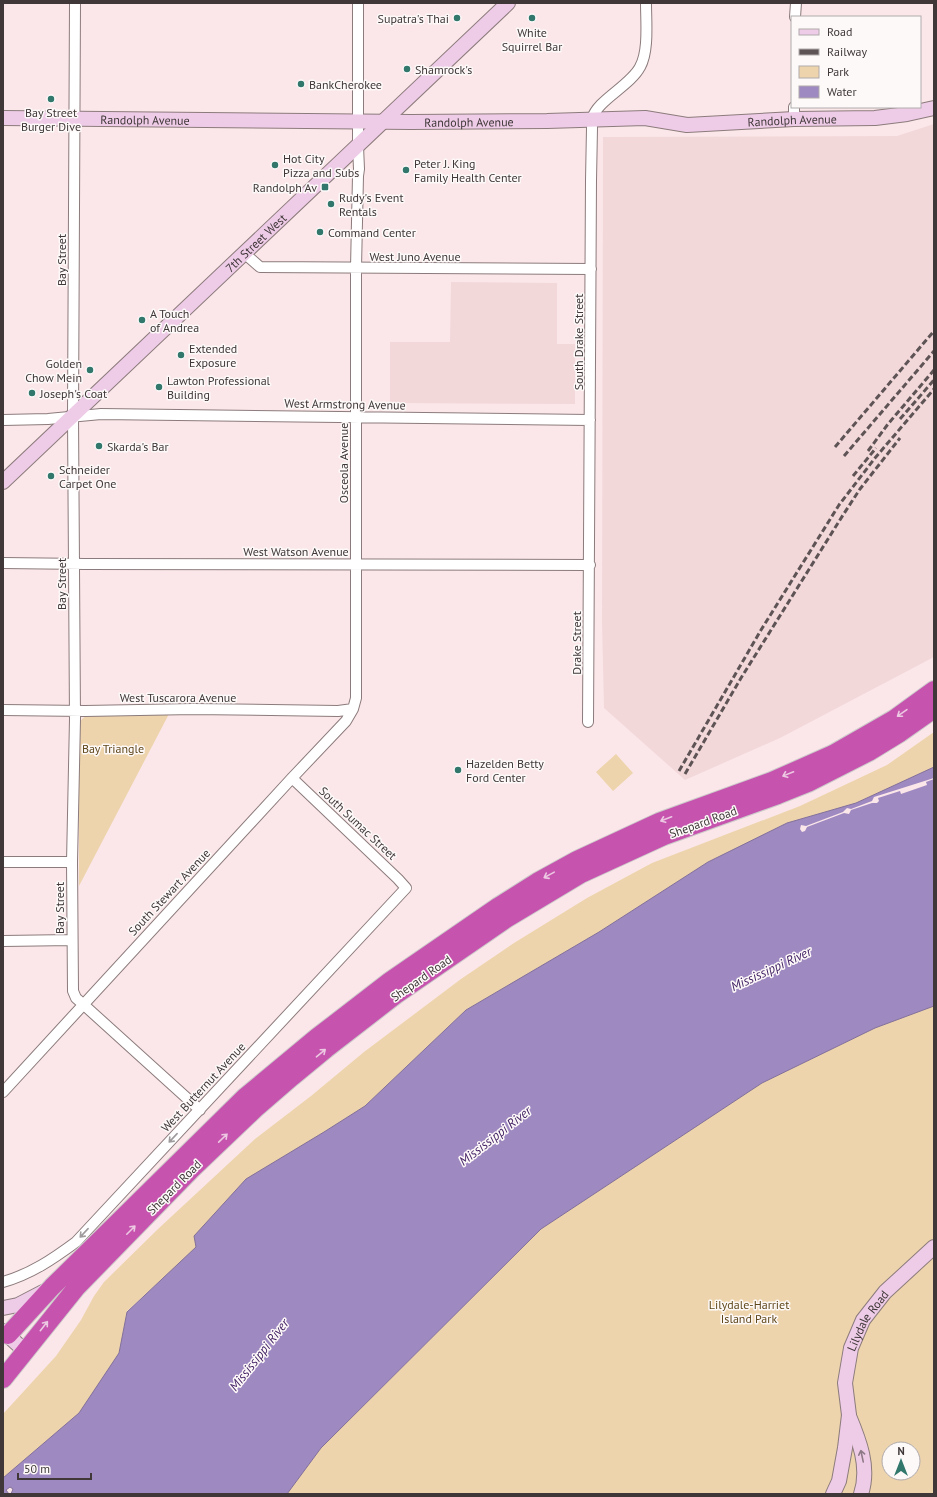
<svg xmlns="http://www.w3.org/2000/svg" width="937" height="1497" font-family="'PT Sans',sans-serif">
<style>
.built{fill:#f3d8da}
.green{fill:#edd4ac;fill-rule:evenodd}
.water{fill:#9f89c1;stroke:#827098}
.pier{fill:#fbe7e9}
.lines{fill:none;stroke-linecap:round;stroke-linejoin:round}
.street-casing{stroke:#8c7b7c;stroke-width:12}
.secondary-casing{stroke:#8c7b7c;stroke-width:16}
.highway-casing{stroke:#cdcbcb;stroke-width:20}
.street{stroke:#fff;stroke-width:10}
.secondary{stroke:#eecce7;stroke-width:14}
.highway{stroke:#c654ae;stroke-width:18}
.rail{stroke:#5e5456;stroke-width:3;stroke-dasharray:6 3;stroke-linecap:butt}
.oneway{stroke:#ecc8e2}
.oneway2{stroke:#9f9b9c}
.oneway3{stroke:#8e7a87}
.poi-dot{fill:#31776c;stroke:#fdf9f9;stroke-width:1.5}
.labels{text-anchor:middle;dominant-baseline:central;stroke-width:3;stroke-linejoin:round;paint-order:stroke}
.poi-label{font-size:12px;fill:#3f3738;stroke:#fdf9f9;text-anchor:start}
.street-label{font-size:12px;fill:#3f3738;stroke:#fdf9f9}
.park-label{font-size:12px;fill:#5f471a;stroke:#fdf9f9}
.water-label{font-size:13px;font-style:italic;fill:#3f1e62;stroke:#fdf9f9}
</style>
<rect width="100%" height="100%" fill="#fbe7e9"/>
<path class="built" d="M934,124V657L780,738L685,780L604,708L602,623L603,137L897,136Z
M451,282L557,283V344H575V404L390,403V342H450Z"/>
<path class="green" d="M170,712L79,886V723L83,718L88,715Z
M934,732V767L856,803L787,823L708,862L599,932L466,1010L365,1106L324,1132L127,1311L119,1353L79,1413L3,1478V1414L56,1356L81,1320L94,1296L104,1282L158,1229L255,1139L311,1096L364,1052L461,979L514,943L587,898L652,863L800,806L887,765Z
M616,754L633,773L613,791L596,772Z
M934,1006V1494H287L321,1448L541,1229L762,1083L875,1028ZM889,1449H913V1473H889Z"/>
<path class="water" d="M934,767V1006L875,1028L762,1083L541,1229L321,1448L287,1494H11L13,1489L10,1487L6,1490L9,1494H3V1478L79,1413L119,1353L127,1312L196,1247L194,1236L246,1179L324,1132L365,1106L466,1010L599,932L708,862L787,823L856,803Z"/>
<path class="pier" d="M934,778V779L926,782L927,785L901,794L900,791L878,798L879,801L877,803H872L851,810L849,814L844,813L807,827L805,831L802,832L800,829L801,825L806,826L843,812L847,808L851,809L872,801L874,797Z"/>
<g class="lines">
<defs>
<path id="street" d="M75,3L73,416L75,719L72,862L73,991L76,998L84,1005L200,1110
M795,17L796,3
M794,107V119
M244,253L260,267L591,269
M3,420L48,419L101,414L590,420
M3,563L85,564L590,565
M3,710L85,711L193,709L338,711L353,709
M588,722L591,180L592,128C592,125 591,121 592,119C597,100 630,86 640,67C649,51 646,22 646,3
M3,862H72
M3,941L72,940
M3,1092L292,778L346,721L353,709L356,698V268L358,176L359,169L358,146V3
M3,1282C31,1274 53,1259 76,1242L406,888L398,879L292,778"/>
<g id="secondary">
<path id="s1" d="M3,118L411,122L547,121L645,118L687,125L794,119L875,118L907,114L934,108"/>
<path id="s2" d="M3,482L508,3"/>
<path d="M3,1308L18,1305L43,1292"/>
<path d="M3,1331L25,1351"/>
<path d="M849,1416C859,1440 870,1467 861,1494"/>
<path id="s3" d="M833,1494L839,1481L845,1448L849,1415L845,1383L851,1348L863,1320L885,1292L934,1247"/>
</g>
<path id="highway" d="M8,1335L52,1287L245,1097L316,1038L390,981L499,906L537,882L577,860L659,822L772,781L833,754L894,719L934,690
M3,1379L76,1288L192,1169L255,1109L292,1077L326,1049L397,994L506,919L581,874L664,836L778,795L808,783L869,752L900,733L934,709"/>
</defs>
<use href="#street" class="street-casing"/>
<use href="#secondary" class="secondary-casing"/>
<use href="#highway" class="highway-casing"/>
<use href="#street" class="street"/>
<use href="#secondary" class="secondary"/>
<use href="#highway" class="highway"/>
<path class="rail" d="M900,419L934,380
M835,447L934,331
M868,451L888,424L934,370
M844,456L934,351
M853,476L876,448
M679,771L761,630L839,505L875,458L934,389
M685,774L741,678L843,515L860,489L900,438"/>
</g>
<defs><path id="oneway-shaft" d="M-6 0H5M1.5-3L5.5 0L1.5 3" fill="none" stroke-width="1.6" stroke-linecap="round" stroke-linejoin="round"/></defs>
<g class="oneway">
<use href="#oneway-shaft" transform="translate(902 713) rotate(145)"/>
<use href="#oneway-shaft" transform="translate(788 774) rotate(158)"/>
<use href="#oneway-shaft" transform="translate(666 819) rotate(159)"/>
<use href="#oneway-shaft" transform="translate(549 875) rotate(151)"/>
<use href="#oneway-shaft" transform="translate(321 1053) rotate(-40)"/>
<use href="#oneway-shaft" transform="translate(223 1138) rotate(-44)"/>
<use href="#oneway-shaft" transform="translate(131 1230) rotate(-45)"/>
<use href="#oneway-shaft" transform="translate(44 1326) rotate(-52)"/>
</g>
<g class="oneway2">
<use href="#oneway-shaft" transform="translate(173 1138) rotate(133)"/>
<use href="#oneway-shaft" transform="translate(84 1233) rotate(133)"/>
</g>
<use class="oneway3" href="#oneway-shaft" transform="translate(862 1456) rotate(-102)"/>
<g class="poi-dot">
<circle cx="457" cy="18" r="4"/>
<circle cx="532" cy="18" r="4"/>
<circle cx="407" cy="69" r="4"/>
<circle cx="301" cy="84" r="4"/>
<circle cx="51" cy="99" r="4"/>
<circle cx="275" cy="165" r="4"/>
<circle cx="406" cy="170" r="4"/>
<rect x="321" y="183" width="8" height="8" rx="2"/>
<circle cx="331" cy="204" r="4"/>
<circle cx="320" cy="232" r="4"/>
<circle cx="142" cy="320" r="4"/>
<circle cx="181" cy="355" r="4"/>
<circle cx="90" cy="370" r="4"/>
<circle cx="159" cy="387" r="4"/>
<circle cx="32" cy="393" r="4"/>
<circle cx="99" cy="446" r="4"/>
<circle cx="51" cy="476" r="4"/>
<circle cx="458" cy="770" r="4"/>
</g>
<g class="labels">
<g class="poi-label">
<text x="449" y="18" text-anchor="end">Supatra's Thai</text>
<text x="532" y="32" text-anchor="middle">White<tspan x="532" dy="14">Squirrel Bar</tspan></text>
<text x="415" y="69">Shamrock's</text>
<text x="309" y="84">BankCherokee</text>
<text x="51" y="112" text-anchor="middle">Bay Street<tspan x="51" dy="14">Burger Dive</tspan></text>
<text x="283" y="158">Hot City<tspan x="283" dy="14">Pizza and Subs</tspan></text>
<text x="414" y="163">Peter J. King<tspan x="414" dy="14">Family Health Center</tspan></text>
<text x="317" y="187" text-anchor="end">Randolph Av</text>
<text x="339" y="197">Rudy's Event<tspan x="339" dy="14">Rentals</tspan></text>
<text x="328" y="232">Command Center</text>
<text x="150" y="313">A Touch<tspan x="150" dy="14">of Andrea</tspan></text>
<text x="189" y="348">Extended<tspan x="189" dy="14">Exposure</tspan></text>
<text x="82" y="363" text-anchor="end">Golden<tspan x="82" dy="14">Chow Mein</tspan></text>
<text x="167" y="380">Lawton Professional<tspan x="167" dy="14">Building</tspan></text>
<text x="40" y="393">Joseph's Coat</text>
<text x="107" y="446">Skarda's Bar</text>
<text x="59" y="469">Schneider<tspan x="59" dy="14">Carpet One</tspan></text>
<text x="466" y="763">Hazelden Betty<tspan x="466" dy="14">Ford Center</tspan></text>
</g>
<g class="street-label">
<text stroke="none"><textPath href="#s1" startOffset="142">Randolph Avenue</textPath></text>
<text stroke="none"><textPath href="#s1" startOffset="790">Randolph Avenue</textPath></text>
<text stroke="none"><textPath href="#s1" startOffset="466">Randolph Avenue</textPath></text>
<text stroke="none"><textPath href="#s2" startOffset="348">7th Street West</textPath></text>
<text x="415" y="256">West Juno Avenue</text>
<text transform="translate(61 260) rotate(-90)">Bay Street</text>
<text transform="translate(578 342) rotate(-90)">South Drake Street</text>
<text transform="translate(345 404) rotate(1)">West Armstrong Avenue</text>
<text transform="translate(343 463) rotate(-90)">Osceola Avenue</text>
<text x="296" y="551">West Watson Avenue</text>
<text transform="translate(61 584) rotate(-90)">Bay Street</text>
<text transform="translate(576 643) rotate(-90)">Drake Street</text>
<text x="178" y="697">West Tuscarora Avenue</text>
<text transform="translate(703 822) rotate(-20)">Shepard Road</text>
<text transform="translate(358 823) rotate(43)">South Sumac Street</text>
<text transform="translate(169 892) rotate(-47)">South Stewart Avenue</text>
<text transform="translate(59 908) rotate(-90)">Bay Street</text>
<text transform="translate(421 978) rotate(-35)">Shepard Road</text>
<text transform="translate(203 1087) rotate(-47)">West Butternut Avenue</text>
<text transform="translate(174 1187) rotate(-45)">Shepard Road</text>
<text stroke="none"><textPath href="#s3" startOffset="181">Lilydale Road</textPath></text>
</g>
<g class="park-label">
<text x="113" y="748">Bay Triangle</text>
<text x="749" y="1304">Lilydale-Harriet<tspan x="749" dy="14">Island Park</tspan></text>
</g>
<g class="water-label">
<text transform="translate(771 969) rotate(-25)">Mississippi River</text>
<text transform="translate(495 1136) rotate(-38)">Mississippi River</text>
<text transform="translate(259 1355) rotate(-52)">Mississippi River</text>
</g>
</g>
<rect width="937" height="1497" fill="none" stroke="#3f3738" stroke-width="8"/>
<rect x="791" y="16" width="130" height="92" fill="#fdf9f9" stroke="#b1abac"/>
<rect x="799" y="29" width="20" height="6" fill="#eecce7" stroke="#b1abac"/>
<text x="827" y="36" font-size="12" fill="#3f3738">Road</text>
<rect x="799" y="49" width="20" height="6" fill="#5e5456" stroke="#b1abac"/>
<text x="827" y="56" font-size="12" fill="#3f3738">Railway</text>
<rect x="799" y="66" width="20" height="12" fill="#edd4ac" stroke="#b1abac"/>
<text x="827" y="76" font-size="12" fill="#3f3738">Park</text>
<rect x="799" y="86" width="20" height="12" fill="#9f89c1" stroke="#b1abac"/>
<text x="827" y="96" font-size="12" fill="#3f3738">Water</text>
<g transform="translate(901 1461)"><circle r="19" fill="#fdf9f9" stroke="#b1abac"/>
<path d="M0-3L7 15L0 10L-7 15Z" fill="#31776c"/>
<text y="-6" font-size="11" font-weight="bold" text-anchor="middle" fill="#3f3738">N</text>
</g>
<path d="M18 1473v6h73v-6" fill="none" stroke="#3f3738" stroke-width="2"/>
<text x="24" y="1473" font-size="12" fill="#3f3738" stroke="#fdf9f9" stroke-width="3" paint-order="stroke">50 m</text>
</svg>
